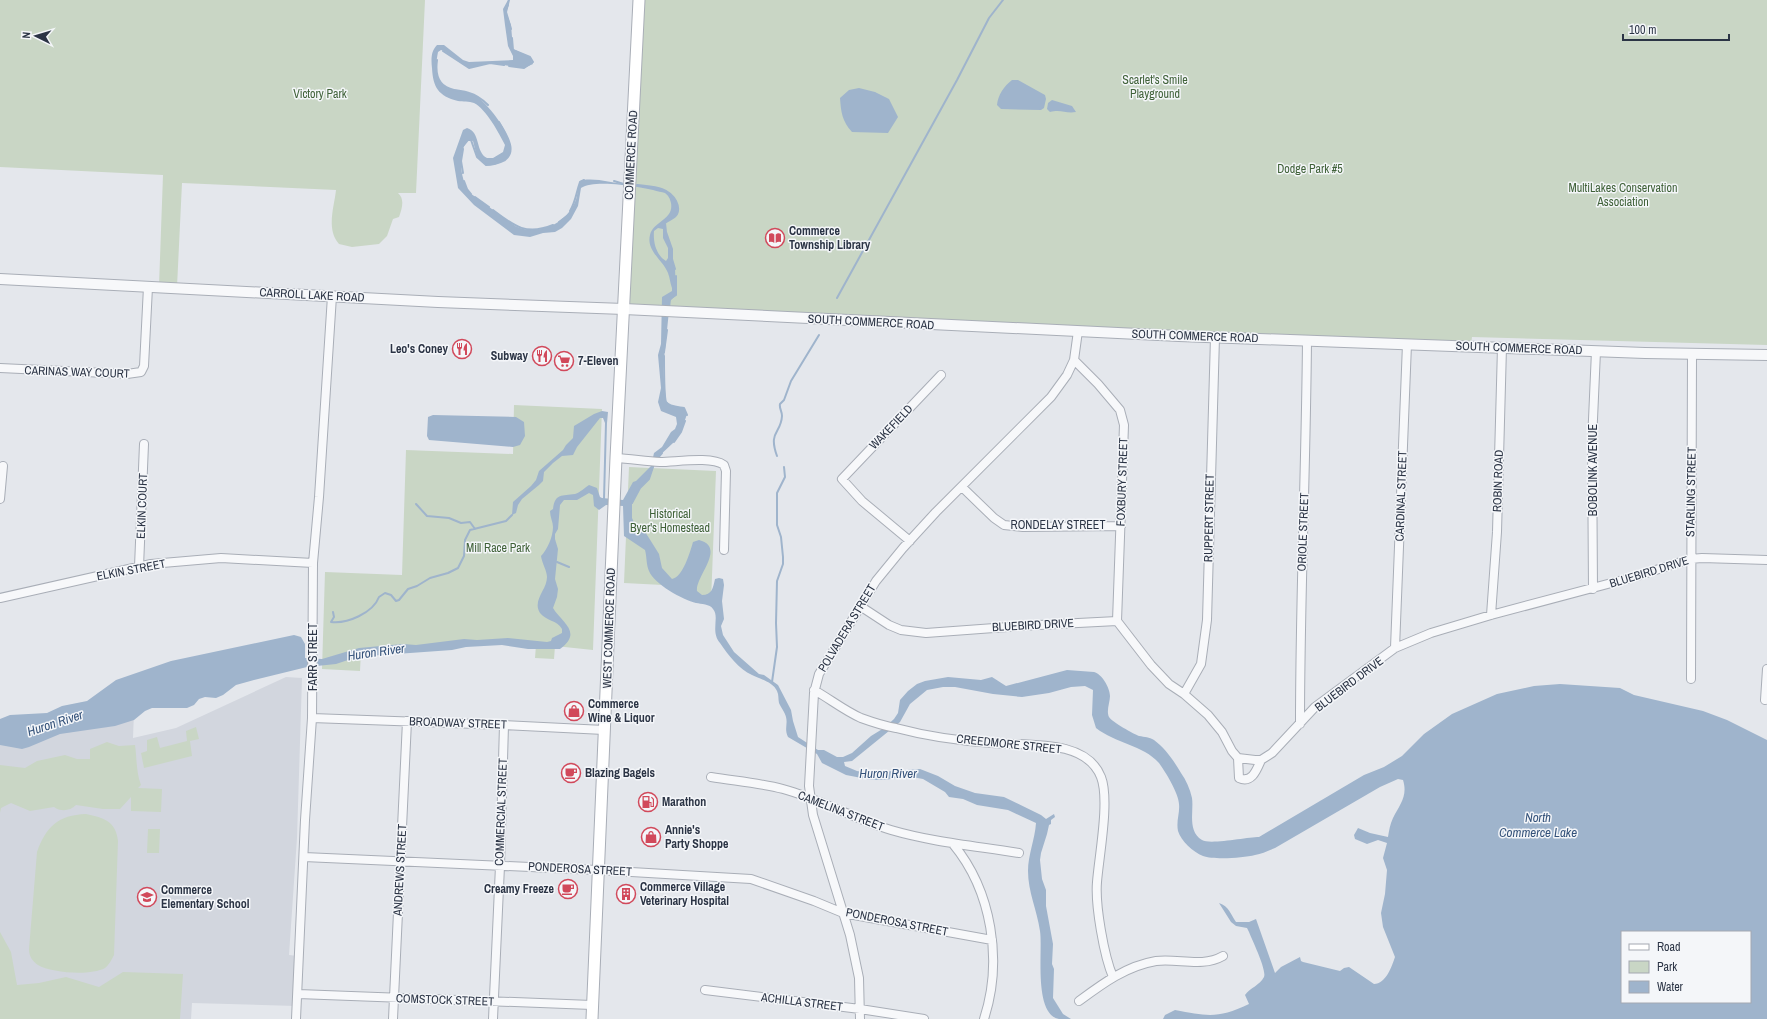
<svg xmlns="http://www.w3.org/2000/svg" width="1767" height="1019" font-family="'Archivo Narrow',sans-serif">
<style>
.built{fill:#d2d6de}
.green{fill:#c9d6c5}
.water{fill:#9fb4cc;fill-rule:evenodd}
.lines{fill:none;stroke-linecap:round;stroke-linejoin:round}
.stream{stroke:#9fb4cc;stroke-width:2}
.minor-casing{stroke:#a9aeb7;stroke-width:10}
.tertiary-casing{stroke:#a9aeb7;stroke-width:12}
.secondary-casing{stroke:#a9aeb7;stroke-width:13}
.minor{stroke:#f7f8fa;stroke-width:8}
.tertiary{stroke:#f7f8fa;stroke-width:10}
.secondary{stroke:#fff;stroke-width:11}
.labels{text-anchor:middle;dominant-baseline:central;stroke-width:3;stroke-linejoin:round;paint-order:stroke}
.park-label{font-size:12px;fill:#3f6138;stroke:#f4f6f9}
.street-label{font-size:12px;fill:#2b3445;stroke:#f4f6f9}
.poi-label{font-size:12px;font-weight:bold;fill:#2b3445;stroke:#f4f6f9;text-anchor:start}
.water-label{font-size:13px;font-style:italic;fill:#34527a;stroke:#f4f6f9}
</style>
<rect width="100%" height="100%" fill="#e4e7ec"/>
<path class="built" d="M286,677L302,678L297,838L289,955L298,956L296,1006L192,1003L191,1019H0V730L135,686L133,738L176,728Z"/>
<path class="green" d="M0,0H425L416,193H398C405,199 402,209 399,217L393,219L387,236L379,244L352,247L339,244C326,229 334,208 336,190L182,183L177,287L159,286L163,175L0,167Z
M640,0H1767V345L1472,337L1471,345L625,308Z
M514,405L602,409L593,650L555,646L554,659L535,658L536,645L506,642L361,651L360,671L322,669L325,572L402,575L406,450L513,454Z
M629,467L716,471L711,602L663,585L624,583Z
M196,727L199,739L190,741L192,756L144,768L141,753L147,751V740L157,737L160,748L187,741L186,731Z
M107,742L119,746L135,745C137,759 136,772 141,785L138,788L162,789L161,812L131,811V797L120,809H103L76,805C70,811 61,812 54,807L30,811L11,803L1,808L0,813V765L25,768L37,761L65,755L77,759H90V749Z
M86,814C104,818 116,821 118,841L114,955C112,959 109,965 105,968C91,976 51,973 38,965C32,961 29,956 29,949L37,852C46,827 58,815 86,814Z
M148,829H160L159,853H147Z
M0,932L11,952L17,985L39,983L66,977L99,987L123,972L183,974L180,1019H0Z"/>
<path class="water" d="M508,0L509,5L506,12L511,25L513,49L530,57L533,64L524,68L490,63L469,68L444,51L441,50L438,52C436,63 434,75 442,84C450,93 463,89 473,94C487,101 523,146 506,159C500,163 494,166 486,165L477,157L473,141L468,140C457,153 460,180 470,193L515,226C537,237 566,224 575,202C578,196 577,188 580,181L583,180C598,178 611,183 626,184C645,187 678,184 678,211L675,217L665,223L666,232L672,249V259L675,268L676,295L670,301L663,369L666,401L670,405L684,408L687,414L681,432L673,443L657,458L649,479L640,488L632,504V518L636,527L645,532L649,538L659,554L662,568L672,579C683,577 690,552 693,542L699,540C727,547 695,577 697,591L702,595C712,595 713,588 715,579L719,578L723,579L724,585L722,601L724,619L721,626L723,635L734,652L759,674L764,675L778,685L791,710L793,721L798,737L818,750H824L837,757H843L852,753L871,736L884,728L894,719L898,713L900,700L908,691L917,684L925,681L948,677L981,680L992,677L1006,686L1067,670L1094,672C1102,674 1110,688 1110,696C1110,702 1106,711 1109,717C1112,722 1134,734 1139,736C1145,737 1149,737 1154,740C1165,748 1174,761 1181,773C1186,780 1190,789 1192,798C1194,811 1187,831 1202,840C1210,845 1247,837 1259,837L1364,775L1384,767L1402,756L1424,734L1452,714L1497,694L1534,686L1560,684L1620,688L1634,695L1703,711L1727,720L1767,740V1019H1163L1165,1015L1175,1010C1207,1016 1218,1019 1249,1004L1245,995C1250,988 1260,985 1264,977C1267,970 1252,940 1249,932L1247,928L1236,926L1231,922L1219,903C1229,906 1231,915 1236,922H1249L1256,919L1275,973L1281,967L1300,957L1301,961L1303,962L1340,971L1344,968L1349,967L1374,984C1386,984 1392,966 1395,957L1383,927L1381,913L1385,894L1387,870L1383,858L1387,843L1378,840L1367,844L1355,839L1354,835L1358,828L1370,833L1388,837C1389,831 1390,824 1393,818C1400,804 1408,796 1403,780L1398,779L1380,787L1275,848C1268,851 1262,854 1255,855C1243,858 1214,860 1203,856C1193,852 1181,841 1178,831C1176,821 1180,813 1179,804C1179,794 1165,771 1159,763C1143,745 1115,743 1096,728L1092,715L1093,690L1085,686L1071,687L1049,693L1022,697L993,694L955,687H943L927,690L910,704L900,722L852,761L844,762L845,766L857,771L867,773L920,769L938,776L955,786L975,793L1004,797L1041,815L1046,819L1054,814L1055,817L1051,820V824L1049,825L1047,834L1041,853L1040,860L1042,879L1046,890V906L1053,944L1052,964L1054,969L1053,998L1063,1014L1071,1019C1067,1019 1062,1019 1059,1019C1033,1014 1043,950 1040,931C1037,910 1028,892 1028,871C1028,855 1035,839 1036,823L1008,810L977,805L963,799L949,797L945,792L923,779L907,776L885,780H872L846,775L822,763L817,754L788,737C784,728 788,725 786,717C785,712 781,708 779,703C778,699 779,695 777,691C773,682 760,679 752,675C739,669 728,655 720,643C710,631 720,617 713,609C710,604 701,604 696,603C683,600 654,584 649,571C646,564 647,557 645,550L624,536L623,506L606,505L599,510L594,506L593,495L589,493L577,500H564L560,505L558,529L555,534V539L558,549L555,579L558,589L557,597L553,608C562,623 583,632 560,649H528L502,645L466,647L452,650L368,656L351,659L336,664L307,667L254,680L236,685L223,695L216,698L205,697L199,699L194,705L187,708H152L145,711L134,720L115,726L60,734L29,747L22,749L0,745V719L10,715L47,713L62,706L87,701L116,680L171,661L294,635L301,637L305,644V658L322,659L359,648L403,644L416,645L464,639L477,640L508,638L547,642L551,641L552,638L562,633V629C557,620 546,621 540,613C532,600 547,590 547,577C547,571 542,563 541,556C547,550 553,537 553,527C553,522 550,517 550,511L553,509C555,493 562,496 575,494C581,492 584,488 589,485L597,488L600,497L602,498L623,500L633,482L636,481L651,466L654,453L662,447L671,432L675,429L677,424L676,417L661,411L658,402L661,388L658,355L661,344L662,297L672,291V288C670,283 670,278 668,273C663,260 646,251 650,235C653,221 674,220 671,203C670,199 669,196 665,193C647,188 596,178 581,188L578,206L571,219L562,228L555,232L543,233L530,237L514,235L474,205L458,188L453,158L463,130L467,128C481,132 475,152 487,158H493L503,152L505,145C499,133 486,109 474,103C469,101 463,102 458,101C438,96 433,87 432,68C431,59 431,51 437,45H444L463,60L469,62L513,60V56L508,46L505,25L503,9ZM658,228L663,229V238L668,248V258L666,261C656,255 653,242 654,231ZM1622,932H1750V1002H1622Z
M1012,80H1018L1045,95L1046,99L1044,108L1041,110L1001,109L997,105C998,95 1004,86 1012,80Z
M859,88L875,92L889,99L898,117L888,133L852,132C842,121 841,112 840,98L849,90Z
M1052,100L1072,106L1076,112C1066,114 1061,109 1050,112L1047,109L1048,103Z
M602,411L608,412L607,423H605L603,418H600L577,447L573,455L562,456L553,463L544,472L543,481L539,485L522,499L518,505L516,513L512,515L513,502L531,486L536,480L539,471L563,450L566,445L573,438L574,426L594,414Z
M433,415L516,417L524,422L525,436L520,445L513,447L429,440L427,436L428,417Z"/>
<g class="lines">
<path class="stream" d="M509,0L506,12L511,29
M443,51L469,68L490,63L504,65
M437,60C435,74 438,87 454,90C459,91 464,91 469,93C476,95 483,100 488,105
M509,66L524,68L533,62L530,57L513,50L512,38
M464,145L468,140H471L477,157L486,165C493,165 499,163 505,160C518,150 505,133 499,122
M463,173L461,161L463,149
M464,181L467,189L471,194
M614,181L627,185
M637,185C652,187 668,186 676,201C678,205 679,210 677,214C675,218 669,220 665,223L666,232L672,249V259L675,269
M475,197L489,207
M493,210C514,226 526,236 553,225
M570,211C576,201 576,193 580,182L584,180
M559,222L567,216
M837,298L957,80L989,18L1003,0
M669,308L670,299L676,295V276
M664,352L667,330
M664,356C664,363 664,397 666,402C669,407 679,407 684,408L687,415
M674,442L681,432L685,421
M777,456C768,431 781,434 782,416C782,411 779,408 780,404L784,400L791,381L819,335
M656,460L662,453
M604,499L606,423
M632,503L640,488L649,479L654,464
M416,504L427,516L449,518L461,523L470,522L475,529
M557,562L569,567
M333,612L334,617L331,622C347,624 373,613 379,597L385,593L391,595L396,601L399,600L408,589L417,586L430,578L448,573L458,568L464,556L465,540L470,530L506,521L512,515
M772,682L777,647L776,623L777,581L783,564V557L781,537L777,525V493L785,477L784,467"/>
<defs>
<path id="minor" d="M1074,360L1098,384L1120,410L1124,425L1117,621
M0,368L127,374L141,372L144,366L148,287
M616,458C631,459 645,461 660,462C676,462 711,456 724,465L726,471L724,550
M962,487L994,518L1004,525L1023,527L1121,526
M0,499L3,466
M910,541L862,501L842,479L941,375
M139,567L144,444
M1593,589L1592,442L1596,351
M0,598L151,564L221,558L313,563
M860,606L889,625L901,630L926,633L1020,626L1117,621
M1491,615L1497,532L1502,347
M1117,621L1151,665L1169,684L1184,694L1208,715L1222,732L1232,751L1238,758L1255,760H1261L1272,753L1315,707L1395,648L1431,633L1491,615L1634,577L1690,559L1702,558L1767,560
M1395,648L1407,344
M1691,679L1692,354
M814,690C830,699 845,711 861,718C872,722 884,726 896,728C926,736 960,741 992,743C1025,746 1086,738 1101,777C1110,800 1099,856 1097,882C1095,905 1104,956 1113,977
M1184,694L1201,664L1207,620L1215,337
M1765,700L1767,669
M312,718L504,725L604,730
M1300,724C1300,596 1306,468 1307,340
M1238,758L1239,778C1252,784 1257,769 1261,760
M711,777C735,781 760,783 783,789C820,799 854,819 891,830C932,842 976,846 1019,853
M953,844C992,891 1003,961 984,1019
M304,857L597,870L751,879L814,901L843,913L992,940
M705,990L860,1009L924,1019
M298,994L592,1005
M1079,1001C1102,984 1126,966 1156,961C1178,958 1202,968 1223,956
M296,1019L305,820L312,718L313,563L319,497L332,296
M393,1019L407,721
M493,1019L500,866L504,725
M860,1019L859,978L850,935L813,815L809,786L814,693L819,674L876,581L903,548L936,512L1051,397L1067,375L1074,360L1078,331"/>
<path id="tertiary" d="M0,279L438,302L624,309L1179,336L1645,353L1767,355"/>
<path id="secondary" d="M592,1019L616,458L639,0"/>
</defs>
<use href="#minor" class="minor-casing"/>
<use href="#tertiary" class="tertiary-casing"/>
<use href="#secondary" class="secondary-casing"/>
<use href="#minor" class="minor"/>
<use href="#tertiary" class="tertiary"/>
<use href="#secondary" class="secondary"/>
</g>
<defs>
<symbol id="library-ring" viewBox="-11 -11 22 22"><circle r="9.5" fill="#f4f6f9" stroke="#d1495b" stroke-width="1.5"/><path d="M-6-4Q-3-5.5-.7-3.5V5Q-3 3-6 4ZM6-4Q3-5.5 .7-3.5V5Q3 3 6 4Z" fill="#d1495b"/></symbol>
<symbol id="restaurant-ring" viewBox="-11 -11 22 22"><circle r="9.5" fill="#f4f6f9" stroke="#d1495b" stroke-width="1.5"/><path d="M-5-6h1v4h1v-4h1v4h1v-4h1v5L-1.5 .5V6h-2V.5L-5-1ZM5-6V6H3V1.5H1.5Q1.5-4 5-6Z" fill="#d1495b"/></symbol>
<symbol id="supermarket-ring" viewBox="-11 -11 22 22"><circle r="9.5" fill="#f4f6f9" stroke="#d1495b" stroke-width="1.5"/><path d="M-6-5.5h2.5l.6 2H6L4.5 2H-2.5L-4.4-4H-6ZM-1.5 3.2a1.3 1.3 0 1 0 .1 0ZM3 3.2a1.3 1.3 0 1 0 .1 0Z" fill="#d1495b"/></symbol>
<symbol id="shop-ring" viewBox="-11 -11 22 22"><circle r="9.5" fill="#f4f6f9" stroke="#d1495b" stroke-width="1.5"/><path d="M-5-2.5h2.3a2.7 3.5 0 0 1 5.4 0H5L5.5 6h-11ZM-1.5-2.5h3a1.5 2.3 0 0 0-3 0Z" fill="#d1495b"/></symbol>
<symbol id="cafe-ring" viewBox="-11 -11 22 22"><circle r="9.5" fill="#f4f6f9" stroke="#d1495b" stroke-width="1.5"/><path d="M-5.5-4.5H6V0H3Q3 3.5 0 3.5H-2.5Q-5.5 3.5-5.5 0ZM3-3.2v2h1.7v-2ZM-6 4.5H4V6H-6Z" fill="#d1495b"/></symbol>
<symbol id="fuel-ring" viewBox="-11 -11 22 22"><circle r="9.5" fill="#f4f6f9" stroke="#d1495b" stroke-width="1.5"/><path d="M-5.5-6h7V0h2V4h1.3V-2.5L3-4.5l.8-.8L6-3V5H2.5V1h-1V6h-7ZM-4.2-4.7v3.2H.2V-4.7Z" fill="#d1495b"/></symbol>
<symbol id="building-ring" viewBox="-11 -11 22 22"><circle r="9.5" fill="#f4f6f9" stroke="#d1495b" stroke-width="1.5"/><path d="M-4-6H4V6H1V3H-1V6H-4ZM-2.5-4.3h1.7v1.8h-1.7ZM.8-4.3h1.7v1.8H.8ZM-2.5-1h1.7V.8h-1.7ZM.8-1h1.7V.8H.8Z" fill="#d1495b"/></symbol>
<symbol id="school-ring" viewBox="-11 -11 22 22"><circle r="9.5" fill="#f4f6f9" stroke="#d1495b" stroke-width="1.5"/><path d="M0-5L7-2L0 1L-7-2ZM-4 1L0 2.5L4 1V4Q0 6-4 4Z" fill="#d1495b"/></symbol>
</defs>
<g fill-rule="evenodd">
<use href="#library-ring" x="764" y="227" width="22" height="22"/>
<use href="#restaurant-ring" x="451" y="338" width="22" height="22"/>
<use href="#restaurant-ring" x="531" y="345" width="22" height="22"/>
<use href="#supermarket-ring" x="553" y="350" width="22" height="22"/>
<use href="#shop-ring" x="563" y="700" width="22" height="22"/>
<use href="#cafe-ring" x="560" y="762" width="22" height="22"/>
<use href="#fuel-ring" x="637" y="791" width="22" height="22"/>
<use href="#shop-ring" x="640" y="826" width="22" height="22"/>
<use href="#cafe-ring" x="557" y="878" width="22" height="22"/>
<use href="#building-ring" x="615" y="883" width="22" height="22"/>
<use href="#school-ring" x="136" y="886" width="22" height="22"/>
</g>
<g class="labels">
<g class="park-label">
<text x="1155" y="80">Scarlet's Smile<tspan x="1155" dy="14">Playground</tspan></text>
<text x="320" y="94">Victory Park</text>
<text x="1310" y="169">Dodge Park #5</text>
<text x="1623" y="188">MultiLakes Conservation<tspan x="1623" dy="14">Association</tspan></text>
<text x="670" y="514">Historical<tspan x="670" dy="14">Byer's Homestead</tspan></text>
<text x="498" y="548">Mill Race Park</text>
</g>
<g class="street-label">
<text transform="translate(631 155) rotate(-87)">COMMERCE ROAD</text>
<text transform="translate(312 295) rotate(3)">CARROLL LAKE ROAD</text>
<text transform="translate(871 322) rotate(3)">SOUTH COMMERCE ROAD</text>
<text transform="translate(1195 336) rotate(2)">SOUTH COMMERCE ROAD</text>
<text transform="translate(1519 348) rotate(2)">SOUTH COMMERCE ROAD</text>
<text transform="translate(77 372) rotate(2)">CARINAS WAY COURT</text>
<text transform="translate(891 427) rotate(-46)">WAKEFIELD</text>
<text transform="translate(1593 470) rotate(-90)">BOBOLINK AVENUE</text>
<text transform="translate(1498 481) rotate(-88)">ROBIN ROAD</text>
<text transform="translate(1122 482) rotate(-88)">FOXBURY STREET</text>
<text transform="translate(1691 492) rotate(-89)">STARLING STREET</text>
<text transform="translate(1401 496) rotate(-88)">CARDINAL STREET</text>
<text transform="translate(142 506) rotate(-88)">ELKIN COURT</text>
<text transform="translate(1209 518) rotate(-89)">RUPPERT STREET</text>
<text x="1058" y="525">RONDELAY STREET</text>
<text transform="translate(1303 532) rotate(-88)">ORIOLE STREET</text>
<text transform="translate(131 570) rotate(-11)">ELKIN STREET</text>
<text transform="translate(1649 572) rotate(-17)">BLUEBIRD DRIVE</text>
<text transform="translate(1033 625) rotate(-3)">BLUEBIRD DRIVE</text>
<text transform="translate(609 628) rotate(-88)">WEST COMMERCE ROAD</text>
<text transform="translate(847 628) rotate(-59)">POLVADERA STREET</text>
<text transform="translate(313 657) rotate(-90)">FARR STREET</text>
<text transform="translate(1349 684) rotate(-37)">BLUEBIRD DRIVE</text>
<text transform="translate(458 723) rotate(2)">BROADWAY STREET</text>
<text transform="translate(1009 744) rotate(6)">CREEDMORE STREET</text>
<text transform="translate(841 811) rotate(21)">CAMELINA STREET</text>
<text transform="translate(501 812) rotate(-88)">COMMERCIAL STREET</text>
<text transform="translate(580 869) rotate(3)">PONDEROSA STREET</text>
<text transform="translate(400 870) rotate(-87)">ANDREWS STREET</text>
<text transform="translate(897 922) rotate(11)">PONDEROSA STREET</text>
<text transform="translate(445 1000) rotate(2)">COMSTOCK STREET</text>
<text transform="translate(802 1002) rotate(7)">ACHILLA STREET</text>
</g>
<g class="poi-label">
<text x="789" y="231">Commerce<tspan x="789" dy="14">Township Library</tspan></text>
<text x="448" y="349" text-anchor="end">Leo's Coney</text>
<text x="528" y="356" text-anchor="end">Subway</text>
<text x="578" y="361">7-Eleven</text>
<text x="588" y="704">Commerce<tspan x="588" dy="14">Wine &amp; Liquor</tspan></text>
<text x="585" y="773">Blazing Bagels</text>
<text x="662" y="802">Marathon</text>
<text x="665" y="830">Annie's<tspan x="665" dy="14">Party Shoppe</tspan></text>
<text x="640" y="887">Commerce Village<tspan x="640" dy="14">Veterinary Hospital</tspan></text>
<text x="554" y="889" text-anchor="end">Creamy Freeze</text>
<text x="161" y="890">Commerce<tspan x="161" dy="14">Elementary School</tspan></text>
</g>
<g class="water-label">
<text transform="translate(376 652) rotate(-8)">Huron River</text>
<text transform="translate(55 723) rotate(-18)">Huron River</text>
<text x="888" y="773">Huron River</text>
<text x="1538" y="817">North<tspan x="1538" dy="15">Commerce Lake</tspan></text>
</g>
</g>
<rect x="1621" y="931" width="130" height="72" fill="#f4f6f9" stroke="#a4a8b1"/>
<rect x="1629" y="944" width="20" height="6" fill="#ffffff" stroke="#a4a8b1"/>
<text x="1657" y="951" font-size="12" fill="#2b3445">Road</text>
<rect x="1629" y="961" width="20" height="12" fill="#c9d6c5" stroke="#a4a8b1"/>
<text x="1657" y="971" font-size="12" fill="#2b3445">Park</text>
<rect x="1629" y="981" width="20" height="12" fill="#9fb4cc" stroke="#a4a8b1"/>
<text x="1657" y="991" font-size="12" fill="#2b3445">Water</text>
<g transform="translate(36 36) rotate(275)" stroke="#f4f6f9" stroke-width="3" paint-order="stroke">
<path d="M0-3L7 15L0 10L-7 15Z" fill="#2b3445"/>
<text y="-6" font-size="11" font-weight="bold" text-anchor="middle" fill="#2b3445">N</text>
</g>
<path d="M1623 34v6h106v-6" fill="none" stroke="#2b3445" stroke-width="2"/>
<text x="1629" y="34" font-size="12" fill="#2b3445" stroke="#f4f6f9" stroke-width="3" paint-order="stroke">100 m</text>
</svg>
